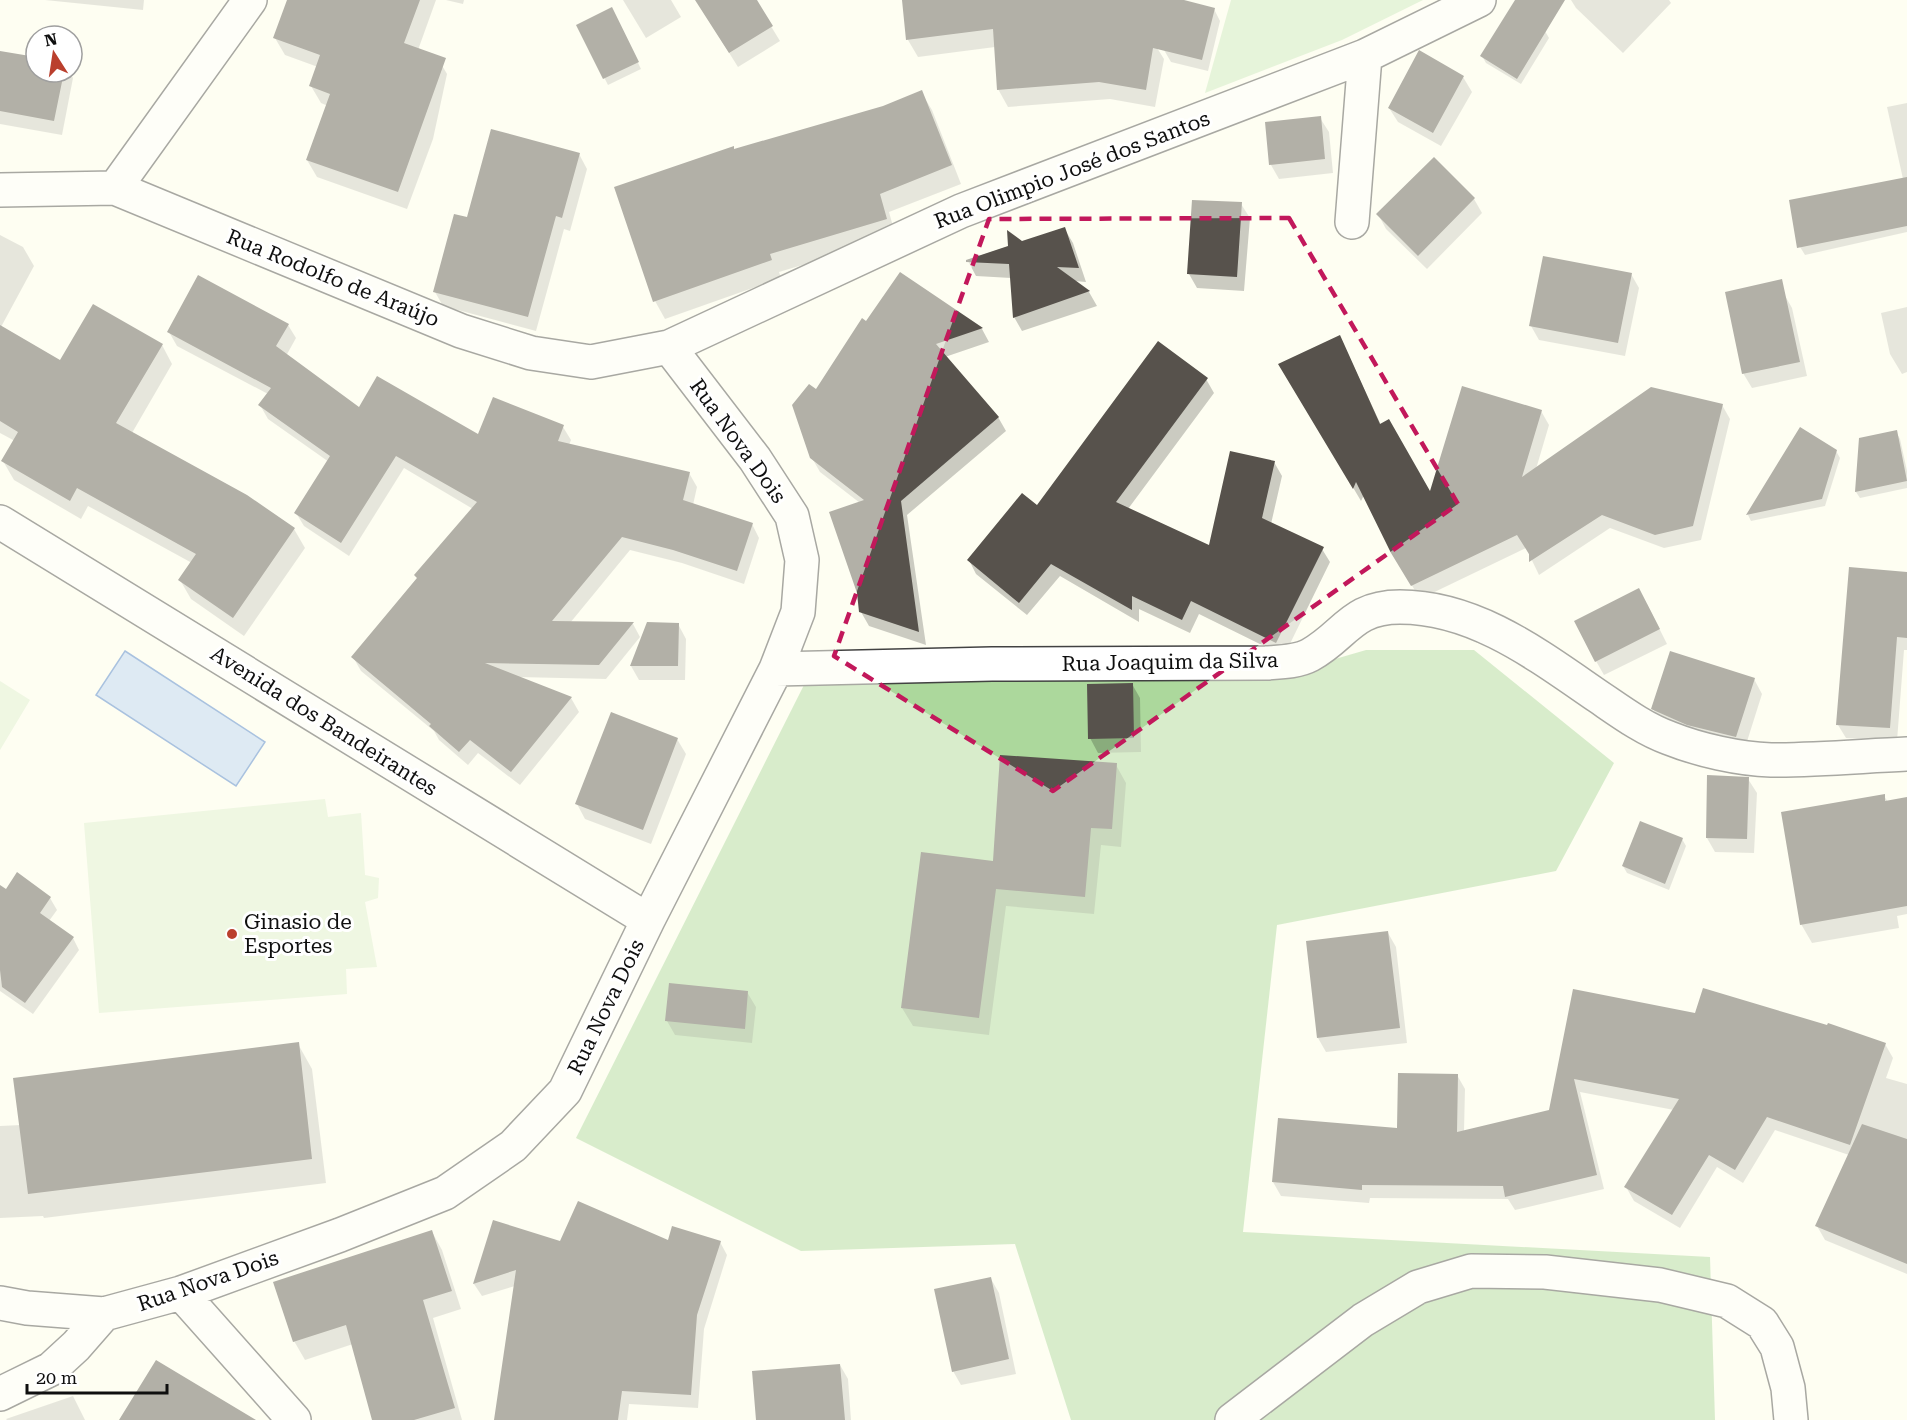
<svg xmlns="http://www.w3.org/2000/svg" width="1907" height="1420" font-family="'Roboto Serif',serif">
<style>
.green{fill:#cbe8bc}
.forest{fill:#acd89c}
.pitch{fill:#deefce}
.water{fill:#b9d3f4;stroke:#437ac8;stroke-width:1.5}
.shadow{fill:#0003}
.building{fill:#57524c}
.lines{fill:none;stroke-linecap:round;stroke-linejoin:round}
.street-casing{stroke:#424242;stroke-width:36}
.street{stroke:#fff;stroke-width:33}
.marked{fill:none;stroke:#c2185b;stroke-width:4.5;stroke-dasharray:12 8;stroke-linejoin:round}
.poi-dot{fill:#ba3f2d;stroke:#fff;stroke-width:2}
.labels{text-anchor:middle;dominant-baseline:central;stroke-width:6;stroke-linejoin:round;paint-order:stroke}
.street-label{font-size:21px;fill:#0f0f0f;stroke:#fff}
.poi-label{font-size:21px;fill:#0f0f0f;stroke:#fff;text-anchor:start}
</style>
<rect width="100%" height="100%" fill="#fefef2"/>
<path class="green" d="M1231,0H1423L1342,40L1205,93Z"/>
<path class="forest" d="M1366,650H1474L1614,763L1556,871L1277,925L1243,1232L1710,1257L1715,1420H1071L1015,1244L801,1251L576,1138L805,683L1267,679Z"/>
<path class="pitch" d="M0,681L30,700L0,750Z
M325,799L328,817L361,813L365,875L379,878L378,898L365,902L377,967L346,969L347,994L99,1013L84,823Z"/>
<path class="water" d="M125,651L265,742L236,786L96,695Z"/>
<path class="shadow" d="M45,0H144L143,10Z
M289,0H436L418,50L437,57L447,74L433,139L407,209L317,177L307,160L328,106L321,103L311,86L318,67L285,55L275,38Z
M446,0H464L463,4Z
M623,0H671L681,17L646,38Z
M696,0H755L780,41L738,67Z
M903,0H1127L1164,59L1155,107L1110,99L1008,107L998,89L995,47L918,57L908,40Z
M1159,0H1178L1214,9L1220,21L1208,71L1171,62L1164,50Z
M1571,0H1669L1671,3L1623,53L1576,8Z
M615,16L641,69L608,85L578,26Z
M1545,31L1549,38L1521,84L1486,63L1482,56Z
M0,52L36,59V72H69L73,78L62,135L0,124Z
M1420,52L1463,77L1472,92L1441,146L1398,122L1389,108Z
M921,92L932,110L961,184L889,212L896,237L779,272L781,278L665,319L655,301L734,151L883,108Z
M1907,103V232L1805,255L1797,242L1903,179L1887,107Z
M1320,118L1329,132L1333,173L1279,179L1271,165Z
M579,154L587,169L570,231L564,229L536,331L443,306L435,292L468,219Z
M1474,199L1482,213L1427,269L1386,229L1378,214Z
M1241,204L1250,218L1244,291L1197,288L1189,274Z
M1064,228L1073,243L1086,282L1074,281L1089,292L1097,306L1022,331L1014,317L1011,278L976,276L968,261Z
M0,235L23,247L34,266L1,327L61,362L162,345L172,364L132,433L246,496L294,529L305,548L244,636L191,599L180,580L192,563L88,506L81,519L14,480L3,461L15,441L0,433Z
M901,274L982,329L989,342L945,357L998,417L1006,431L907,515L926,645L869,626L861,612L860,503L820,472L812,458L816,391Z
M1631,274L1639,288L1625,356L1539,340L1531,326Z
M1784,294L1792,308L1807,376L1752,388L1743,373Z
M1907,307V372L1902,374L1890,354L1881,313Z
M288,325L296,338L286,356L360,409L478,436L563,427L571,440L569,445L689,473L697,487L693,505L752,524L759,538L744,584L682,563L630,550L570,623L633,624L640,637L606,679L517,677L571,698L579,712L520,785L478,753L468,765L439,740L434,731L361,671L353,657L473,509L404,468L349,556L304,526L296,513L329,462L268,419L260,405L268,394L177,346L169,332Z
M1340,337L1381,425L1431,495L1541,411L1549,425L1536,469L1722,405L1730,419L1701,540L1664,548L1610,528L1539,575L1526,548L1420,599L1392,552L1364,495L1361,501L1280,364Z
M1206,379L1214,393L1128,509L1210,548L1274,462L1282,476L1271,524L1322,549L1330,562L1284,656L1199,614L1190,633L1139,609V622L1060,576L1027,615L976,574L969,560Z
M1800,429L1836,451L1840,458L1825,506L1751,521L1748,515Z
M1896,432L1900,439L1907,471V488L1860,498L1856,492L1860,440Z
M1907,573V650H1904L1897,741L1846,738L1838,725Z
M1647,604L1667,644L1604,675L1596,661Z
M678,624L686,639L685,680H639L631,666Z
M1754,679L1762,694L1744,751L1661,723L1653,709Z
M1132,684L1140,698L1141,752L1098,753L1090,738Z
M677,739L686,754L651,844L585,819L577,804Z
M1116,765L1126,783L1121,847L1101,845L1094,914L1006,906L989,1035L913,1026L902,1008L994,862Z
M1748,779L1757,793L1754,853L1715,852L1707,838Z
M1884,796L1888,802L1907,799V914L1897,916L1899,928L1812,943L1801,924Z
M1682,839L1686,846L1669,890L1627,873L1623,866Z
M50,898L57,910L49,921L73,938L79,950L33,1014L0,991V899Z
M1388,933L1396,947L1407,1043L1326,1052L1318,1038Z
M1574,991L1696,1015L1885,1044L1893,1058L1886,1078L1907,1084V1274L1825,1240L1817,1226L1849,1155L1775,1130L1743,1183L1717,1167L1680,1228L1634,1201L1626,1187L1674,1110L1580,1092L1604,1189L1515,1210L1508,1199L1370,1198L1369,1203L1281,1196L1273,1182L1398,1129L1457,1075L1465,1089L1464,1131L1550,1111Z
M747,992L756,1007L752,1043L675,1035L667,1021Z
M298,1044L312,1069L326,1183L44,1218L43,1216L0,1218V1126L21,1125Z
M494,1222L561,1242H720L727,1255L704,1329L698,1408L629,1404L627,1420H495L515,1286L482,1296L474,1284Z
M432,1232L442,1250L461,1309L433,1318L462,1420H374L353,1344L305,1360L294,1341Z
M991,1279L999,1293L1016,1374L961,1385L953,1371Z
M840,1365L848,1379L851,1420H758Z
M73,1396L85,1420H7L6,1419Z"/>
<path class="building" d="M287,0H420L404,43L446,58L398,192L306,160L330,94L309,86L320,55L273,38Z
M695,0H757L773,26L729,53Z
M902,0H1184L1215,8L1202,60L1153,48L1146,90L1099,82L997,90L993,29L906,40Z
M1515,0H1565L1517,79L1480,56Z
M612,7L639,62L603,79L576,25Z
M1419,50L1464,76L1433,133L1388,108Z
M0,51L36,57V72H64L54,121L0,111Z
M922,90L952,165L880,194L887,219L770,254L772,260L653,302L614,187L734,146V149L883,106Z
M1321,116L1325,159L1269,165L1265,122Z
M491,129L580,153L562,218L556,216L528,317L433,292L454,214L467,217Z
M1434,157L1475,198L1418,256L1376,214Z
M1907,177V226L1797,248L1789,200Z
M1192,200L1242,202L1237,277L1187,274Z
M1065,227L1079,268L1057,267L1090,291L1013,318L1009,264L966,262V260L1008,246L1007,230L1022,241Z
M1543,256L1632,273L1618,343L1529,326Z
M900,272L983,328L936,344L999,417L901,501L919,632L859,612L857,593L829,512L864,500L810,458L792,405L809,384L816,389L862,318L866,321Z
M198,275L289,324L276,346L359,407L377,376L478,434L493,397L564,425L558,441L690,472L683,500L753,523L737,571L673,550L622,537L552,621L634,622L599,665L485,663L572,697L511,772L470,740L459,752L429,726L431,724L351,657L417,578L414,575L477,502L396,456L341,543L294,513L330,456L258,405L271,388L167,332Z
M1782,279L1800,362L1742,374L1725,292Z
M93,304L163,344L116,423L247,495L295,528L233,618L178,580L196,554L77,488L70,501L1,461L18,432L0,421V325L60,360Z
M1340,335L1380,424L1389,419L1430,491L1462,386L1542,410L1522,477L1651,387L1723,404L1693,526L1655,535L1602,515L1529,562V554L1517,535L1411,586L1391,553L1356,482L1353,489L1278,364Z
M1158,341L1208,378L1116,502L1209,545L1230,451L1275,461L1262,518L1324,547L1276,643L1191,601L1182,620L1132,596V610L1051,564L1019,603L967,560L1022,493L1037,505Z
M1800,427L1837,450L1822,499L1746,515Z
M1897,430L1907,481L1855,492L1859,438Z
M1849,567L1907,572V638L1897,637L1890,728L1836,725Z
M1639,588L1660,629L1595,662L1574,621Z
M647,622L679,623L678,666H630Z
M1670,651L1755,678L1736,737L1687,725L1651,709Z
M1133,683L1134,738L1088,739L1087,684Z
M611,712L678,738L643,830L575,804Z
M1000,755L1117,763L1112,829L1091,828L1085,897L996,889L979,1018L901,1008L921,852L993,861Z
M1707,775L1749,777L1747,839L1706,838Z
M1885,794V801L1907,797V906L1800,925L1781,812Z
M1640,821L1683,838L1665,884L1622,866Z
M17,872L51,897L40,913L74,937L25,1003L2,987L0,970V885L6,889Z
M1388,931L1400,1028L1317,1038L1306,941Z
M669,983L748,991L745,1029L665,1021Z
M1703,988L1827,1025L1828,1023L1886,1043L1850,1145L1767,1117L1735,1170L1709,1155L1672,1215L1624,1187L1679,1099L1574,1079L1597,1175L1505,1197L1503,1186L1362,1185V1190L1272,1182L1278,1118L1397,1128L1398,1073L1458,1074L1457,1132L1549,1110L1573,989L1695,1013Z
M299,1042L312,1159L28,1194L13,1078Z
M1862,1124L1907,1139V1264L1815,1226Z
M578,1201L668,1240L672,1226L721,1241L697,1315L691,1395L622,1391L618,1420H494L516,1270L473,1284L493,1220L560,1241Z
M432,1230L452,1291L423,1300L455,1408L414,1420H372L346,1325L293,1342L273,1282Z
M991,1277L1009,1359L952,1372L934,1289Z
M156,1360L256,1420H119Z
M840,1364L845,1420H756L752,1371Z"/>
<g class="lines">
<defs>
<path id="street" d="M115,188L250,0
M0,190L115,188L461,331L531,353L591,362L669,347L961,211L1365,56L1479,0
M1352,222L1365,56
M0,522L648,920
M776,669L992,664L1266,663C1280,662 1297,662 1310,655C1346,635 1351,607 1400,607C1476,607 1539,656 1599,697C1621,712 1644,729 1669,738C1699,750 1739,759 1771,760C1816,760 1862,756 1907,754
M181,1293L294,1420
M0,1303L27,1308L104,1314
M0,1394L51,1369L76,1346L104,1314L181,1293L340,1235L445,1193L513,1146L565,1091L648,920L776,669L798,612L802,560L792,516L755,459L669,347
M1232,1420L1363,1320L1418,1287L1471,1271L1545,1272L1660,1285L1727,1301L1762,1323L1777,1347L1788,1388L1791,1420"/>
</defs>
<use href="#street" class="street-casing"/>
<use href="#street" class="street"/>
</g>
<path d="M0 0H1907V1420H0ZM1289,218L1458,504L1053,791L834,656L989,219Z" fill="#fefef2" fill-opacity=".55" fill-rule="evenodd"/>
<path class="marked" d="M1289,218L1458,504L1053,791L834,656L989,219Z"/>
<circle class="poi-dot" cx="232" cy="934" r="6"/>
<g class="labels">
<g class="street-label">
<text transform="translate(1072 170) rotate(-21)">Rua Olimpio José dos Santos</text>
<text transform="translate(333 278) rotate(22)">Rua Rodolfo de Araújo</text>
<text transform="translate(738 441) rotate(54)">Rua Nova Dois</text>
<text transform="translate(1170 662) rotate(-1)">Rua Joaquim da Silva</text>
<text transform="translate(324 721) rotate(32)">Avenida dos Bandeirantes</text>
<text transform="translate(606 1007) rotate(-64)">Rua Nova Dois</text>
<text transform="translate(208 1281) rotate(-19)">Rua Nova Dois</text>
</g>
<g class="poi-label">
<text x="244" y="922">Ginasio de<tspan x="244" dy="24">Esportes</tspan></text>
</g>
</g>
<g transform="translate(54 54) rotate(348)"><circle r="28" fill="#ffffff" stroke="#9f9f9f" stroke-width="1.5"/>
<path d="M0-4.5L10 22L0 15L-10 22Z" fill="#ba3f2d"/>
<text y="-9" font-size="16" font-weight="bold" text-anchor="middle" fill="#0f0f0f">N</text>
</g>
<path d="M27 1384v9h140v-9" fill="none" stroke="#0f0f0f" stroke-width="3"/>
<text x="36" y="1384" font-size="18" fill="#0f0f0f" stroke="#ffffff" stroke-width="4.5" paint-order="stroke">20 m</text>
</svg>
